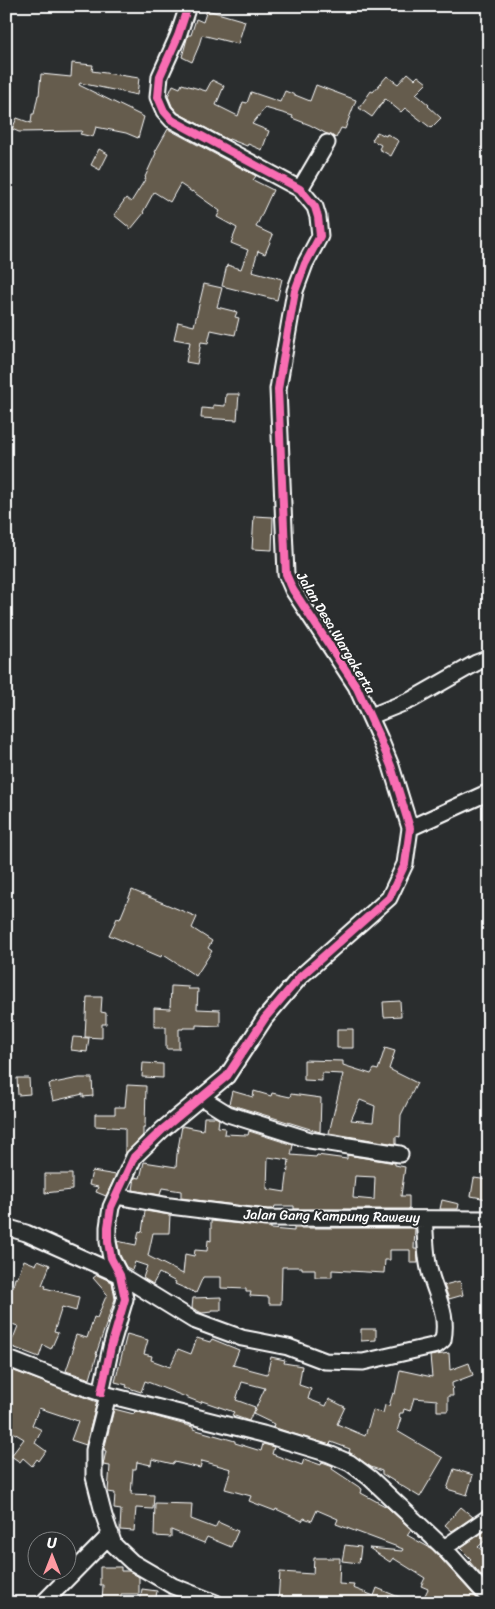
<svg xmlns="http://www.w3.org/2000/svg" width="495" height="1609" font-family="Sriracha,sans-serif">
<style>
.building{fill:#655c4d;stroke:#fff;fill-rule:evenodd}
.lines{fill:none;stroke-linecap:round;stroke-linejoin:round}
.minor-casing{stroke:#fff;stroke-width:19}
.minor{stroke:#2a2d2e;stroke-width:15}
.cycleway-casing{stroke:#2a2d2e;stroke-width:11}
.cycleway{stroke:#f96db3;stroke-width:8}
.labels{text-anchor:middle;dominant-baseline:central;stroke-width:4;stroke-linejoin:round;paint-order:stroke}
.street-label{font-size:14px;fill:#fff;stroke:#2a2d2e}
</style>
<rect width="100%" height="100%" fill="#2a2d2e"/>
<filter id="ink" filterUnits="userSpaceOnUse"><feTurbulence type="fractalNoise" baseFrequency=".02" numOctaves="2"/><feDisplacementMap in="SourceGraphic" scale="10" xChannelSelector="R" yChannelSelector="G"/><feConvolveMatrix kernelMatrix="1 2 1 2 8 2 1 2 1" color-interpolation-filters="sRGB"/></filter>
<g filter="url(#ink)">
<path class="building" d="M207,10L245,21L238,44L202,35L198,48L192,62L182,57L188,35H191L196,19L203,22Z
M72,63L93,65L92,71L139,78L137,95L80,83L79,85L144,117L138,138L126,133L96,127L93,137L80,134L82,131L19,132L12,129L17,118L31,123L32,114H34L38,95H39L41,74L71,77Z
M408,73L415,79L418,76L427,83L416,94L429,105L428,106L441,118L431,128L405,108L401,112L385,99L372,117L359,108L371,91L373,92L387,76L398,84Z
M212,80L224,86L216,105L238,116L243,102L247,103L251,92L280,102L285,91L310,101L316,85L356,100L345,129L341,128L336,138L325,133L310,125L292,118L293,116L265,108L252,124L269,131L262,150L248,144L247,146L229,139L228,140L178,113L172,106L168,96L173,85L180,88L182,84L206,91Z
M168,129L256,176L253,180L273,190L256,227L273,235L265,254L258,251L252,271L282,279L277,300L222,286L227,265L241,269L248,250L231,243L237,228L217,217L220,211L192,191V192L180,184L170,202L154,192L143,212L144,213L131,229L114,215L126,198L131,202L146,178L145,177L156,153L155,152Z
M377,132L386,136L387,134L399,141L391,156L379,149L381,145L372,140Z
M99,149L108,154L100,170L91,165Z
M204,284L222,288L217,307L237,312L235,317L239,318L235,335L211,330L208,343L201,342L197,364L186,362L190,342L174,339L178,322L194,326Z
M226,394H239L237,420L201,418L202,408L213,409V405L225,406Z
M254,516L273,517L272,550L252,549Z
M132,890L197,917L192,928L212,941L208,948L212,951L196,976L162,954L161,957L109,935L117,918L120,919Z
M171,986L189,987L188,989H198L197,1009L220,1010V1026L196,1025V1028H183V1029H179V1049H166V1027H154V1008L170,1009Z
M87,997H102L101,1012L106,1013V1024H102V1038L85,1037Z
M400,1001L401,1016L384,1017L383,1002Z
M337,1029H353V1048H337Z
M73,1037L89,1038L87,1052L71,1050Z
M385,1048L395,1051L389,1069L417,1083L401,1115L400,1137L396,1136V1144L329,1133L343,1074L322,1073V1081L304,1080V1060L343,1061V1065L371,1074L374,1069L378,1070ZM360,1100L375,1106L373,1122L351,1120Z
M143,1063L163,1064V1078L142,1077Z
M17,1078H29L30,1094L18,1095Z
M79,1078H92L93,1096L83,1097V1094L53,1101L49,1084Z
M127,1085L146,1086L145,1127H143V1135L125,1155V1128L95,1126V1114H115V1107H125Z
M232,1091L253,1097L254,1091L271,1096L272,1093L290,1097L291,1094L321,1098L320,1132L232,1105L229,1104Z
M204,1117H215L219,1119L218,1127L225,1128L224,1134L248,1135L249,1131L293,1145L291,1155L316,1157L317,1155L347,1159V1155L395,1163V1165L405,1167L401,1196H409V1209H294V1206H275L274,1209H267L181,1198V1191L162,1188L160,1195L133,1190L135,1177L140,1178L144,1162L176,1167L177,1154L182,1126L203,1130ZM268,1157L289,1160L285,1192L267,1189ZM355,1176L375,1177L374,1200L353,1198Z
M92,1171L116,1175L106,1196L96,1192L98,1187L89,1185Z
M45,1174H72V1190L45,1193Z
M474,1178L489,1180L487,1199L471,1196Z
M442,1200L459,1204L458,1209H440Z
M145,1211L170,1215L169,1233H153L148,1256L183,1274L185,1254L194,1256L195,1250L207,1251L208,1240L211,1241V1221L271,1227V1229L294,1231V1228H415L414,1249H417L418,1263H410V1250H390V1260H385L384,1273L332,1270V1277H315V1269H302V1267H282L281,1304H269V1297L250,1296L251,1292H246V1289L221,1288V1277H203L196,1293L175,1284L176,1282L159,1273L153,1284L143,1278L147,1266L135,1262L132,1270L126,1267L120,1255L117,1241L136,1245L139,1231L142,1232Z
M24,1260L36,1265L38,1260L50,1265L42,1285L46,1286L45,1288L79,1297L76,1311L62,1307L54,1332L58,1333L51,1349L43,1345L39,1357L10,1346L18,1326L6,1322L11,1300L6,1299V1286L13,1287L15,1278H17Z
M97,1275L112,1282L115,1299L96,1354L97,1355L90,1379L66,1371L74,1347H72L76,1335L87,1338L94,1317L97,1318L107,1294L93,1278Z
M460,1281L463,1295L449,1299L444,1285Z
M221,1297V1310H212V1312L202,1313L192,1308L193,1298Z
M361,1329H376V1340L361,1341Z
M127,1334L148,1340L144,1354L152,1356L151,1360L170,1367L178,1349L191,1354L197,1338L210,1342L212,1339L239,1350L233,1365L267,1374L271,1357L285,1360L284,1363L302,1366L299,1385L311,1389L308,1399L326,1406L329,1399L345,1407L337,1424L365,1436L373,1410L383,1413L385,1405L389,1406L393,1393L395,1394L400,1370L432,1377L430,1356L449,1353L450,1370L469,1363L473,1375L452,1383L453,1396H448V1411H437V1400L414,1398L410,1411L404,1409L403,1413H400L399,1417L401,1418L397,1431L443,1458L420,1497L382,1474V1471L371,1467L349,1452L350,1449L331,1442L330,1445L285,1431L273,1427L274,1424L253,1414L265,1388L242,1382L236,1400L255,1407L249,1421L232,1415L234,1412L202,1401L201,1403L145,1381L141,1392L126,1387L127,1385L115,1382Z
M6,1368L97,1402L86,1445L71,1440L78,1421L39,1408L32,1425L42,1430L35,1443L46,1451L39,1461L37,1459L32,1466L23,1458L20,1462L11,1456L24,1439L9,1430L11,1427L6,1424Z
M114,1409L134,1414L135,1411L193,1427V1429L235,1441V1443L261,1451L263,1444L274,1447L272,1454L302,1465L304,1459L321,1465L322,1462L333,1466L332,1469L362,1489L361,1493L387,1507L411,1529L407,1535L432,1549L481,1603H421L428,1589L421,1586L425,1578L393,1558L390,1562L369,1548L402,1551L403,1549L336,1524L338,1519L317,1510L312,1521L304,1518L302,1521L276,1509L275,1511L249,1501L251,1496L225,1489L231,1469L202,1461L200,1468L174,1462L173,1464L152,1459L151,1465L137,1462L136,1469H133L131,1494L154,1495L153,1509L136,1508L134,1531L120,1530L121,1510L114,1509L115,1493L108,1492L110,1466L103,1465L106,1451L104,1450Z
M454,1469L473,1475L467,1495L447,1489Z
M155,1503L192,1504L191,1519L215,1528L218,1522L238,1531L231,1547L207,1537L204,1543L171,1530V1537L154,1536Z
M461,1507L473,1517L452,1531L445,1525Z
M485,1531L489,1534V1537L478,1547L489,1556V1584L469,1561L471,1559L460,1548Z
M345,1545L361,1547L359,1563L342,1561Z
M314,1558H340L339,1584L354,1585L353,1588L374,1596L377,1588L413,1603H278L280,1572L313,1574Z
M100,1567H121V1571H129L139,1577V1594H121V1603H102L103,1585H100Z
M142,1589L157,1591L155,1603H140Z"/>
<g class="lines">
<defs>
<path id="minor" d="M300,189L327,143
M371,716L411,700L476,663L489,658
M410,828L489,792
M202,1098L228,1114L310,1140L400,1154
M116,1196L170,1206L266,1218L489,1219
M6,1227L26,1233L120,1275L193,1320L242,1338L288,1347L325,1361L363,1362L437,1345L443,1340C448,1314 438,1300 431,1276C425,1259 426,1237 424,1219
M6,1358L65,1381L108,1395L263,1434L329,1454L350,1463L370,1478L444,1548L489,1598
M101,1393L111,1347L125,1299L120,1275L111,1258L108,1242V1227L111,1207L134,1157L163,1129L227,1076L265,1018L300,977L389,898L405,864L410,828L391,766L380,739L356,686L293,590L286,574L278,389L295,291L305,264L320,236L318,217L315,207L300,189L172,120L164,111L158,97L160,76L178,36L188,6
M108,1395L94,1450V1477L104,1516L114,1545L132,1562L173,1586L216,1603
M444,1548L489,1517
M43,1603L111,1534"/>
</defs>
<use href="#minor" class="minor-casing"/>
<use href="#minor" class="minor"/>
<defs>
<path id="cycleway" d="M101,1393L111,1347L125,1299L120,1275L111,1258L108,1242V1227L111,1207L134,1157L163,1129L227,1076L265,1018L300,977L389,898L405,864L410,828L391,766L380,739L356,686L293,590L286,574L278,389L295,291L305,264L320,236L318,217L315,207L300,189L172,120L164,111L158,97L160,76L178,36L188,6"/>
</defs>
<use href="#cycleway" class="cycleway-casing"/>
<use href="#cycleway" class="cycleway"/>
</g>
</g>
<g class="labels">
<g class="street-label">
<text transform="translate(336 633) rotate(59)">Jalan Desa Wargakerta</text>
<text transform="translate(332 1216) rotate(1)">Jalan Gang Kampung Raweuy</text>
</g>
</g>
<rect width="495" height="1609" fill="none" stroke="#2a2d2e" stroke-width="25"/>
<rect x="12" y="12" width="470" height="1584" fill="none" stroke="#fff" stroke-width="2" filter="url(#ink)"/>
<g transform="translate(52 1556)"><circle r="24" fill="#2a2d2e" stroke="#7f8182"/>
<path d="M0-4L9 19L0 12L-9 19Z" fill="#ff9aa2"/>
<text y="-8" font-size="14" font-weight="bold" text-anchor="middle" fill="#ffffff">U</text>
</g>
</svg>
